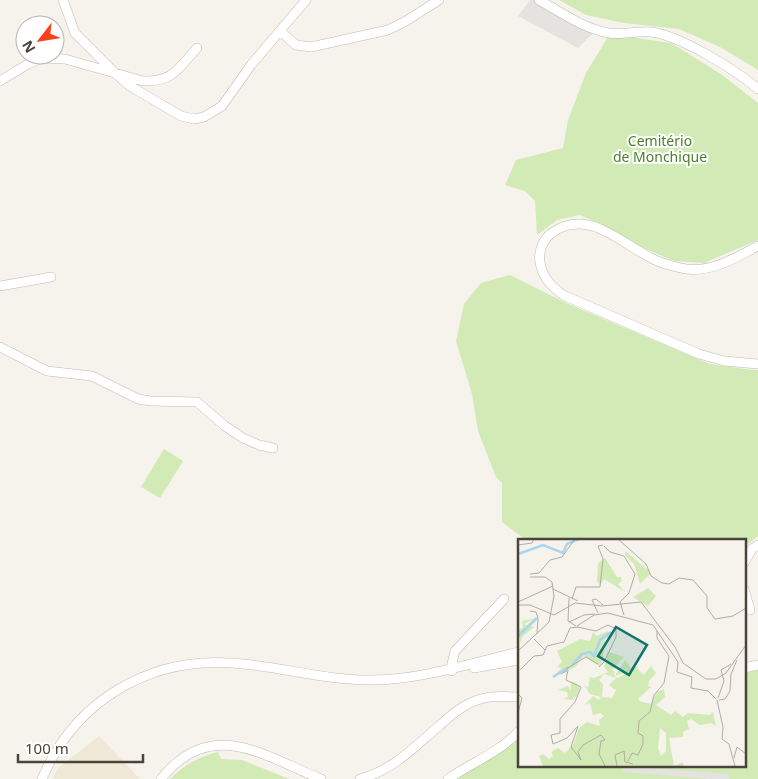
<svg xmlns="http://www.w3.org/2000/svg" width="758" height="779" font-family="'Noto Sans',sans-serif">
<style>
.education{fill:#efe8d6}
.green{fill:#d2eab5}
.parking{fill:#e5e3e0}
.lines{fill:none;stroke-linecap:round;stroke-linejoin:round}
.minor-casing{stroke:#c2bbae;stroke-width:10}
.minor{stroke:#fff;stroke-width:9}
.labels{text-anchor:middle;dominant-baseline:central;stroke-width:4;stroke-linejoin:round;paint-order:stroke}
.park-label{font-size:14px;fill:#4a7f2a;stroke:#fff}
.inset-river{fill:none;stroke:#a9d4f2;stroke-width:2.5}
.inset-road{fill:none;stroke:#b2ada4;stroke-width:1}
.view{fill:#0f766e;fill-opacity:0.15;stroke:#0f766e;stroke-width:2.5}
.inset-edge{fill:none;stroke:#4b4439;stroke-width:2.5}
</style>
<rect width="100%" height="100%" fill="#f6f3ec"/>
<path class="education" d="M99,736L140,779H53L57,769Z"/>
<path class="green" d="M559,0H758V70L720,47L679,29L624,23L586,15Z
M623,36L671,43L721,74L758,103V240L704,263L674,261L643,248L598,223L580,215L557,220L537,235L535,201L525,191L505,185L516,160L563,148L568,120L586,73L608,37Z
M510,275L566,303L710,364L752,370H758V536L744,547V540H526L502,522V483L496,477L478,431L472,394L456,341L464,304L481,283Z
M164,449L183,461L160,498L141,487Z
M758,670V779H452L519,734V765H744V673Z
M218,752L221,759L242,760L289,779H170C184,765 198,757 218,752Z"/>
<path class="parking" d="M530,0H535L594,32L578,48L518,16Z
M623,766L728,774L729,779H710L623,772Z"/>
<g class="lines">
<defs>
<path id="minor" d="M63,0L75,33L116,74L130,86L181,116L194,119L204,117L222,106L251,65L306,0
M539,0C561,12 584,29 609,33C622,35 637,31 651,32C679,35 736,70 758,89
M280,31L296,45L311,47L388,30L406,21L439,0
M0,81L28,64L42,58L65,59L143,81C173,82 178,69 197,48
M758,246C735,258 713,272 686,269C675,267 663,264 653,259C621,244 590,208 553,232C544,238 538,250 540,262C542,277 551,286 563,295L699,354L724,361L758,364
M0,286L51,277
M0,347L47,371L92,376L138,399L151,401L197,402L225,426L243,438L259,445L273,448
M744,563L752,549L758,545
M744,589L750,610
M474,668L519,660
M744,668L758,665
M452,671L451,668L455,651L504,599
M42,779C74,702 148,657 232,663C280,666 326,681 374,680C423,679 472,663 519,652
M161,779C211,716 264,756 321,779
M360,779C393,770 413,748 439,726C451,715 465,703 481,699C493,695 507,697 519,697
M448,779C471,763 500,752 519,731"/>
</defs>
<use href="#minor" class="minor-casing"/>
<use href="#minor" class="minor"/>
</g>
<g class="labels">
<g class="park-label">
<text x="660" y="140">Cemitério<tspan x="660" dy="16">de Monchique</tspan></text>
</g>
</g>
<g transform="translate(518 539)">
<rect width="228" height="228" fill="#f6f3ec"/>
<path d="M107,12L130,31L132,35L122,45L116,25L107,16ZM87,19L99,38H103L104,42L100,45L107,53L86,40L82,46L79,43L80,24ZM130,49L138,57L130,67L115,58ZM19,79L15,84L13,81L6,85L16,88L4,98L3,105L0,92L5,88L4,82ZM90,92L94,97L87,100L84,126L81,127L66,117L57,128L33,139L44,129L39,128L44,123L39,112L62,100L72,102L75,93L79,97ZM91,113L106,118L94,131L97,133L96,135L97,138L100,139L112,132L97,137L107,121L113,129L117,127L126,136L133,127L138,134L131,142L130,147L133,148L121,159V162L133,165L138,154L146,150L147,158L138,166L153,176L157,172L165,178L170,174L192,176L195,173L198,187L193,184L182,186L173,180L169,182L171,190L165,193V198L151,199L156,227L165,223L166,227H25L21,217L25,215L31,220L35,217L33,213L40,209L47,214L56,204L61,189L69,183L82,187L81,181L86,177L82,174L75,176L72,164L67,166L75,157L81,161L83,158L72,155L66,146L70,149L72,138L76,139L90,133L86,128ZM86,135L98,139L91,146L98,151L94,159L84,158L85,145L81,141ZM142,189L148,194V212L143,217L140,209ZM54,142L62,147L59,156L55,161L45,160L50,158L49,153L40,151L50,147L52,152Z" fill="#d2eab5" fill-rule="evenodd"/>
<path class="inset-river" d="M0,15L25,6L45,14L49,5L61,0M0,97L19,79M54,126L64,115L72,113L76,117L82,101L93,93M35,138L51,128"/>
<path class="inset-road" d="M100,0L128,25L133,37L144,44L151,45L161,39L175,41L189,57V69L197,80L215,77L228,69M0,6L14,4L16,0M86,7L92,13L106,17L117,35L111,54L102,63L106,76M12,35L21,34L32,21L44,18L57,0M12,38H27L34,43L36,57L31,83M35,50L60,62M51,59L50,82L58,87M54,60L58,48H82L85,20L80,7L85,6M0,63L35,47M0,66H12L36,76L57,64L84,67L123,63L157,108L165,124L188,140H198L208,134L228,106M12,72L18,73L20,79L19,95M80,74L74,61L78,60L85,66M51,83L66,76L77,75M59,87L76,76L90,74L135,86L160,123L159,133L174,138L173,149L190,152L198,160M59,88L78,92L90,86L98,90V98L86,123L81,128M16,100L27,111M0,112L31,83M48,130L68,118L80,125M2,131L16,117L25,116L29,107L46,103L52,89L60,88M43,135L50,131L48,141L63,148L57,163L42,180V194L33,196L35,205L49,199L60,187L53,208L63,221L60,213L65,206L83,196L87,201L83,202L81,215L87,227M0,155L4,159L0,174M200,159L206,142L203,131L213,125M199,161L205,188L204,200L211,205L217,227M201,161L207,160L212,152L213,135L219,121M106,212L107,223L115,225M216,219L219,208L228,215M110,222L114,214L120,216L125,205V197L120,194L121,182L132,173L136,156L146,144L151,117L139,99V92M99,227L97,216L106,212"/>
<path class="view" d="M98,88L129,106L111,136L80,117Z"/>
<rect width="228" height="228" class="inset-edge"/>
</g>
<g transform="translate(40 40) rotate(239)"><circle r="24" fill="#ffffff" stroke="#b7b4b0"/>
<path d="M0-4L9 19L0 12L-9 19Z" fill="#fc3f1d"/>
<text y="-8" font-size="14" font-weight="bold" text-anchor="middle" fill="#4b4439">N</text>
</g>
<path d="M18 754v8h125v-8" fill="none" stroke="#4b4439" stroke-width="2.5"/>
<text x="25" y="754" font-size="15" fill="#4b4439" stroke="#ffffff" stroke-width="4" paint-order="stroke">100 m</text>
</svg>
